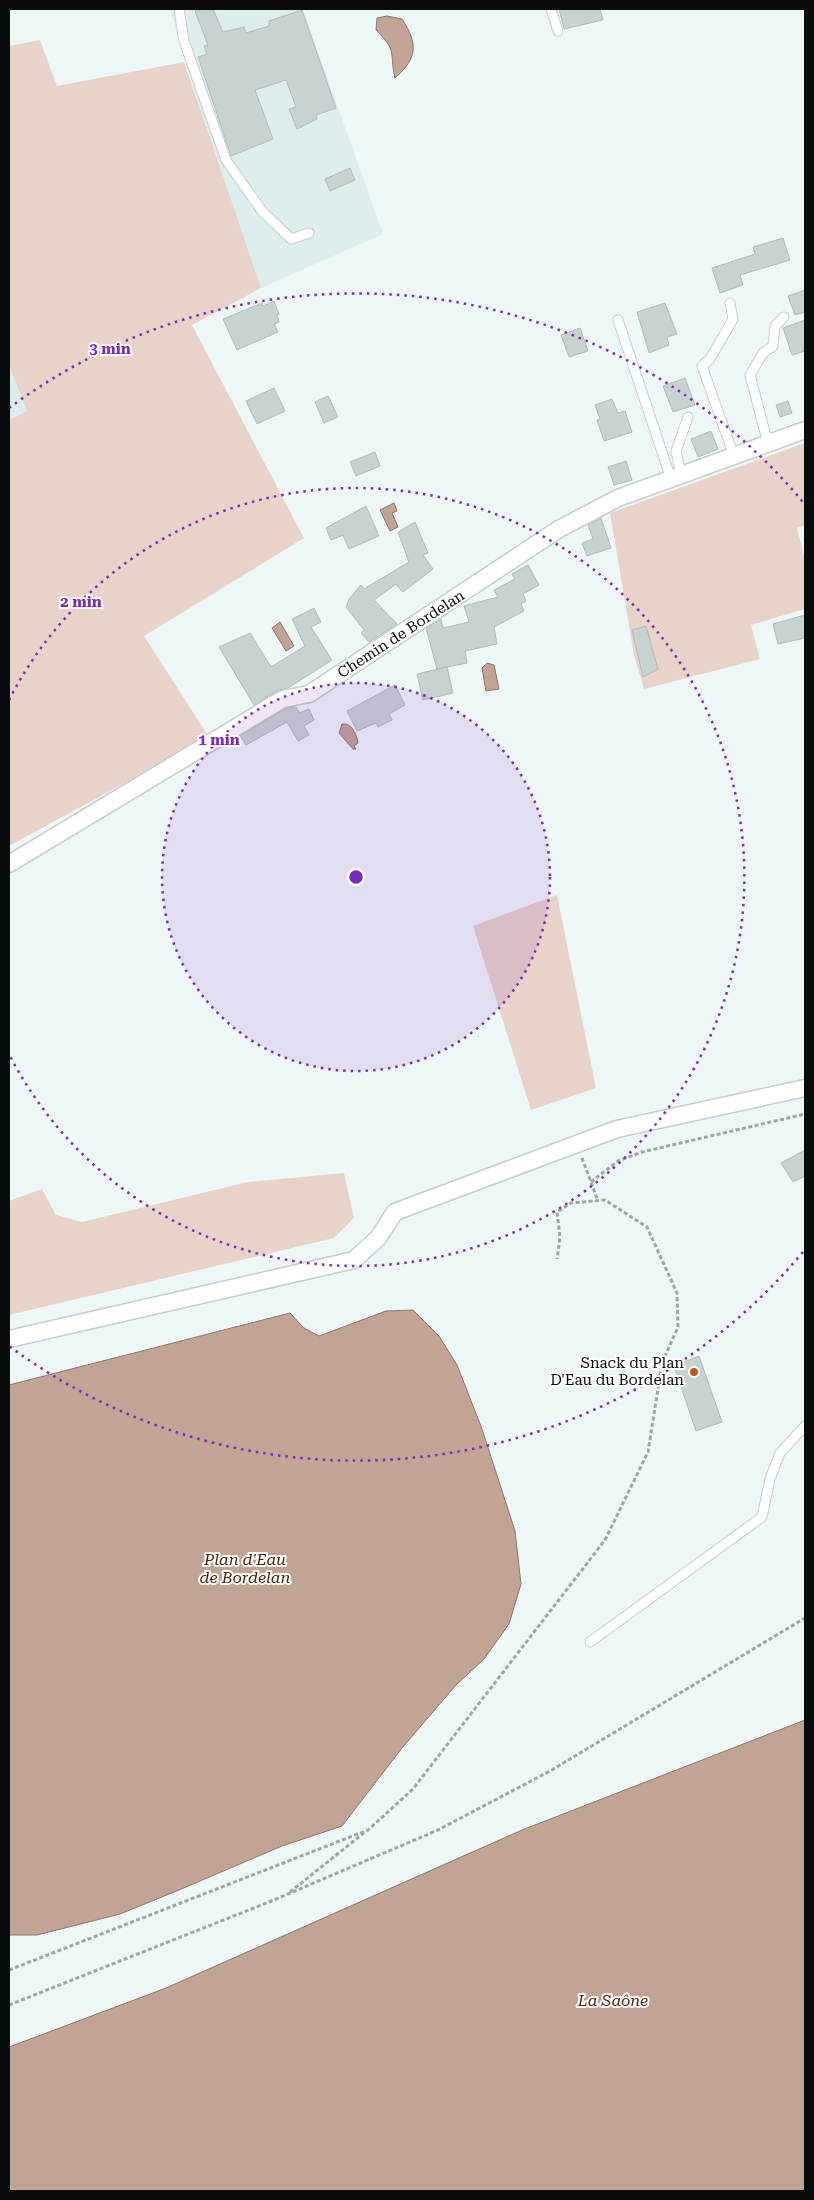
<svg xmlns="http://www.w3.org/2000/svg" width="814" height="2200" font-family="'Roboto Serif',serif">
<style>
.built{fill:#dbeded}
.green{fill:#e8d3c9}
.water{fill:#c2a495;stroke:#8a766c}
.building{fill:#c9d2d2;stroke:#b2bbbb}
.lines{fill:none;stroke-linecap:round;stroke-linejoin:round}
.service-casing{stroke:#c5cece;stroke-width:11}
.minor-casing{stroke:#c5cece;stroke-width:19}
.path{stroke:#9ea5a5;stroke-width:3;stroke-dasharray:4 2.5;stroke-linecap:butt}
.service{stroke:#fff;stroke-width:9}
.minor{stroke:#fff;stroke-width:16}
.ring{fill:none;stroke:#7b2cbf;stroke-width:2.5;stroke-dasharray:2.5 5}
.poi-dot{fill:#b95916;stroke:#fff;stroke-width:2}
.labels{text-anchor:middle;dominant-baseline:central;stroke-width:4;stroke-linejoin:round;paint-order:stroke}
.street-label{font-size:15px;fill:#090c0c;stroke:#fff}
.poi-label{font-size:15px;fill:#090c0c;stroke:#fff;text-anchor:end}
.water-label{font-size:16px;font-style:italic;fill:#4c2309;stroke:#fff}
.centre{fill:#7b2cbf;stroke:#fff;stroke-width:2.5}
.ring-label{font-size:15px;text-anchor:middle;font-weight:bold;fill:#7b2cbf;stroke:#fff;stroke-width:4;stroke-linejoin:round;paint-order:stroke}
</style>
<rect width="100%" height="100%" fill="#eef7f7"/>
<path class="built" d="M170,9H303L383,234L261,288L211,147Z
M9,352L32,409L9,420Z"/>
<path class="green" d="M40,40L57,86L184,62L261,288L192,325L304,538L144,636L209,737L9,846V420L27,411L9,365V46Z
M805,443V525L797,528L805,560V609L751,625L760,659L644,689L634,655L610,513Z
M557,895L596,1088L531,1110L473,926Z
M344,1173L354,1218L334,1238L9,1315V1201L42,1189L56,1215L82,1222L248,1182Z"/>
<path class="water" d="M387,16L402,19C418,43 418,58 395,78C389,52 398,52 376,30L377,18Z
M394,503L397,511L392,513L398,527L390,531L380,510Z
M280,622L294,646L286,651L272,628Z
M487,663L494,665L499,689L486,691L482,668Z
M342,724H346C353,726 357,736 358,743L354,746L356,749H353L339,733Z
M413,1310L439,1336L457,1365L482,1429L515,1531L521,1584L509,1624L484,1659L456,1685L402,1748L342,1826L282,1846L179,1890L120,1914L37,1935H9V1385L290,1313L304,1328L319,1336L386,1311Z
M805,1720V2191H9V2047L166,1988L522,1830Z"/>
<path class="building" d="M202,9H213L223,32L244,27L246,33L269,26V21L302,10L336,108L316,115L317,119L297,129L289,109L296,107L286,80L255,90L273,139L231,156L198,57L207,54L204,46L208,45L195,11Z
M559,9H600L603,20L564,29Z
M350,168L355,180L330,191L325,179Z
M783,238L790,260L740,275L743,285L720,293L712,268L755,254L753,247Z
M805,290V312L795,315L788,296Z
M274,301L279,314L277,315L279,322L274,324L278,332L237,350L223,319L262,303L263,306Z
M665,303L677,334L667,337L669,345L649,353L637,312Z
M805,320V351L792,355L783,328Z
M580,328L588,351L569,357L561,335Z
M685,378L695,405L673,412L663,386Z
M274,388L285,411L257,424L246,401Z
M328,396L338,417L324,423L315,402Z
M612,399L618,413L625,411L632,432L604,441L597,420L600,419L595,405Z
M788,401L792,413L780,417L776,405Z
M711,431L718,449L698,457L691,439Z
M375,452L380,466L356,476L350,462Z
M626,461L632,480L614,485L608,467Z
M366,506L379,536L349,549L343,535L331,540L326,528Z
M601,518L611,548L587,556L582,543L593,539L588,525Z
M415,522L428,553L423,555L433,569L403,592L396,584L374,600L397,624L369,642L361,633L364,630L346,607L349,599L361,585L364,589L409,562L398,532Z
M528,565L539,585L523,594L526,601L521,604L524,611L494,627L497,644L465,651L467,663L437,669L426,628L441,619L443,628L469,622L464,606L498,597L494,590L515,579L512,574Z
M314,608L321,622L311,627L332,660L288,688L278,690L254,705L219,647L250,633L271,667L305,646L292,619Z
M805,615V638L778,644L773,624Z
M646,626L658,669L643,677L632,630Z
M447,667L453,693L423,700L417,674Z
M395,685L405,705L389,714L392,720L378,727L376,723L357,731L347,711Z
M296,707L300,713L309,709L314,720L304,726L309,735L298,741L287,722L246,745L240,736L287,708Z
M805,1150V1176L793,1182L781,1163Z
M699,1356L722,1422L696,1431L674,1366Z"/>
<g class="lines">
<defs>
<path id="service" d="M179,9L184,41L226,160L262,211L291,239L309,233
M551,9L558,31
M730,303L733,319L710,359L702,366L734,456
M618,320L671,479
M768,444L750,375L763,353L773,346L775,326L784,317
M681,475L676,451L688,417
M590,1642L762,1517L770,1479L780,1453L805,1426"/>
<path id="minor" d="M9,864L283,699L309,694L559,529L618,498L805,430
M9,1339L354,1260L378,1238L395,1212L617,1129L805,1088"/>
</defs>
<use href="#service" class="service-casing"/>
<use href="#minor" class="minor-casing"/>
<path class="path" d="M582,1158L598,1201
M591,1182L618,1161L642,1152L805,1114
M290,1892L365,1832
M9,1970L368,1830L413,1789L605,1540L648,1452L662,1363L678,1327L677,1293L647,1227L605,1200L571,1203L557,1212L560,1237L557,1259
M9,2005L269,1902L438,1830L550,1771L805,1618"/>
<use href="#service" class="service"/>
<use href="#minor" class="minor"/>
</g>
<circle cx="356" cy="877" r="194" fill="#7b2cbf" fill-opacity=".12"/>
<g class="ring">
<circle cx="356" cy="877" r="194"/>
<path d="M9 700A389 389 0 1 1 9 1054"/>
<path d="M803 1252A583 583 0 0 1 9 1346M9 408A583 583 0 0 1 803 502"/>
</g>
<circle class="poi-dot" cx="694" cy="1372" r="5"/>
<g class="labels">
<g class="street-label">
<text transform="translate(401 634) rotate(-33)">Chemin de Bordelan</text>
</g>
<g class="poi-label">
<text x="684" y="1363">Snack du Plan<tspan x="684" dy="17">D'Eau du Bordelan</tspan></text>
</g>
<g class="water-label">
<text x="245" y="1559">Plan d'Eau<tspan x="245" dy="18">de Bordelan</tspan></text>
<text x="613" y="2000">La Saône</text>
</g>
</g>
<circle cx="356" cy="877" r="8" class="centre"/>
<g class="ring-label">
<text x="110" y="354">3 min</text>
<text x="81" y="607">2 min</text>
<text x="219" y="745">1 min</text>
</g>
<rect width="814" height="2200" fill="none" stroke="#090c0c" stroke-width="20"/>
</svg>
